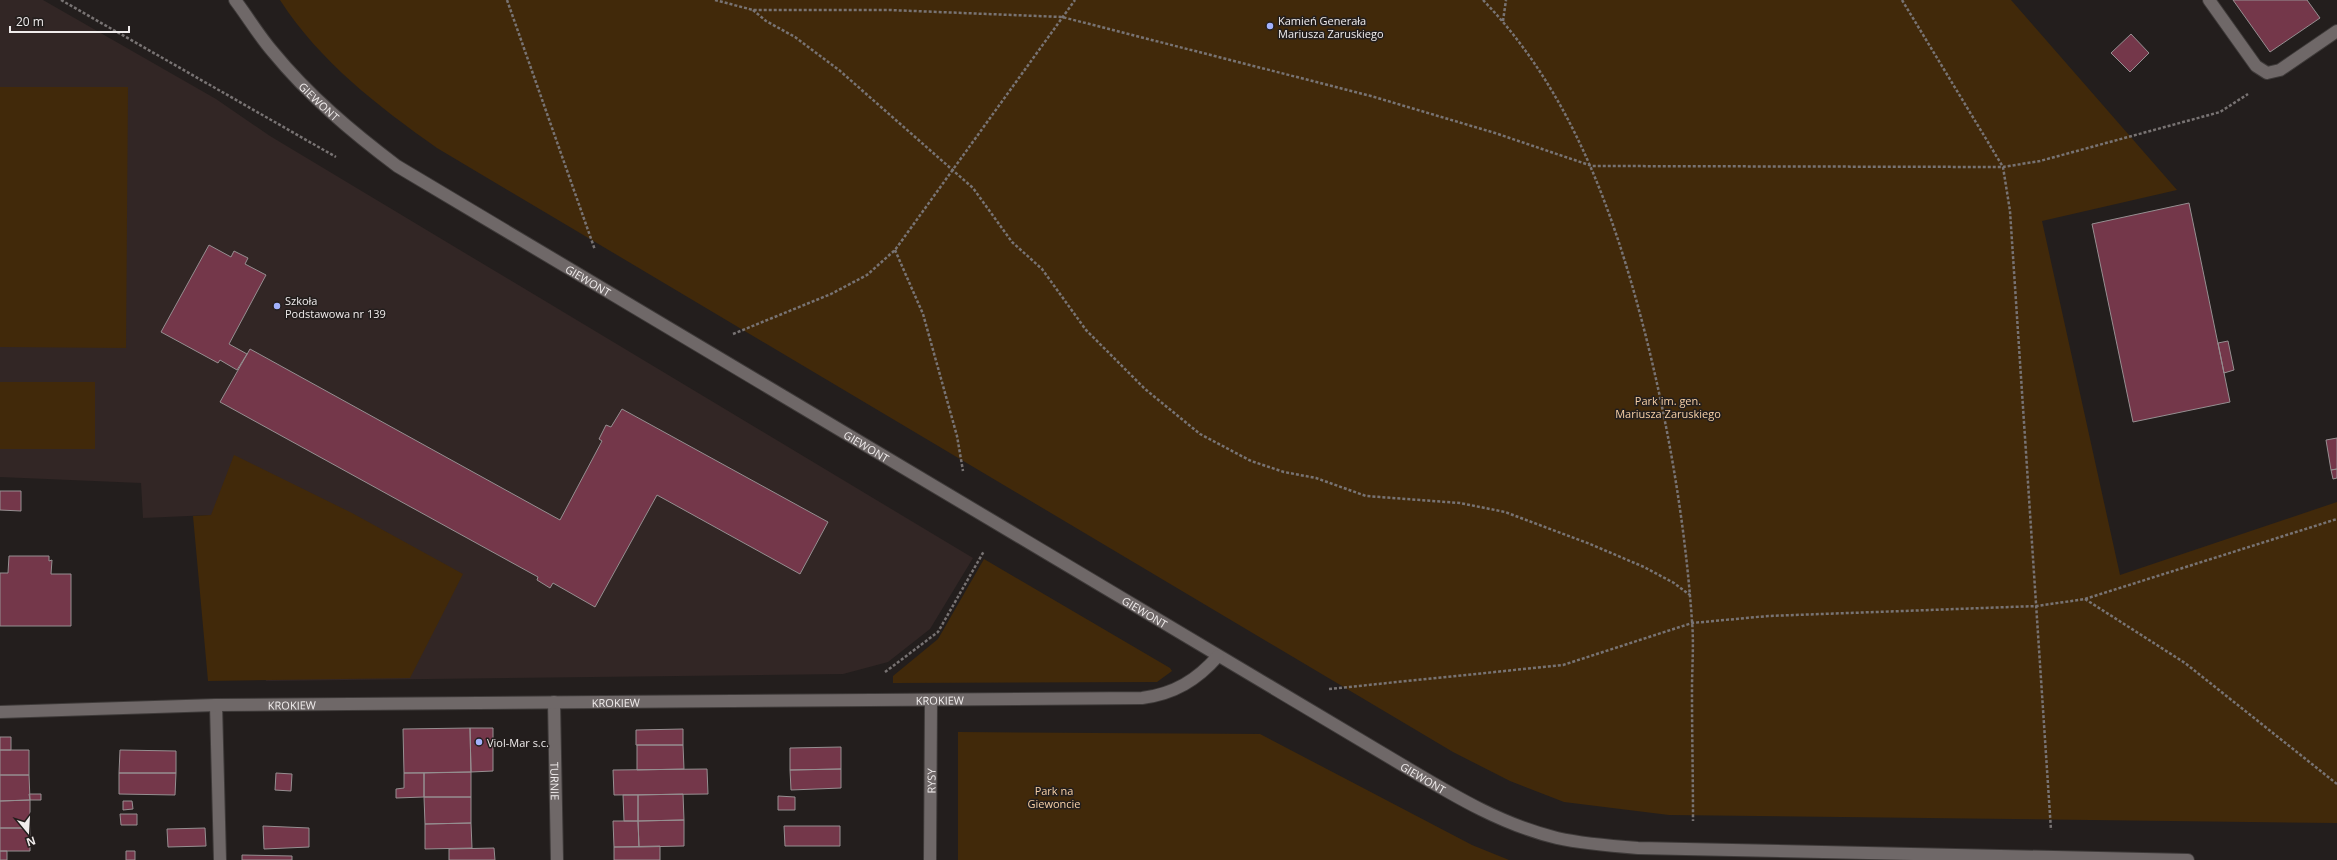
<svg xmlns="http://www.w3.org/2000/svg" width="2337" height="860" font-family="'Open Sans',sans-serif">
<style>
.built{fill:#322625}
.green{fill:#41290a}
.building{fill:#74374a;stroke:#968f91}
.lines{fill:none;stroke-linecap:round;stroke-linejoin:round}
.minor-casing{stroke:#3e3a39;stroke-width:14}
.path{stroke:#787373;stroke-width:2.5;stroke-dasharray:3 2;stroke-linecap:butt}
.minor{stroke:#6f6868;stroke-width:12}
.poi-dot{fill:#a3b2fd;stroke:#231e1d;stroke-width:1.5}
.labels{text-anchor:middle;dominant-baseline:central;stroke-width:3;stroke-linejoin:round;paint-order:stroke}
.poi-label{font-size:11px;fill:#f0ecec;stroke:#231e1d;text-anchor:start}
.street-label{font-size:11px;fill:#f0ecec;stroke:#231e1d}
.park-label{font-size:11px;fill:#f7d0a6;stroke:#231e1d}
</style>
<rect width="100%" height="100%" fill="#231e1d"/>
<path class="built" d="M0,0H43L216,99L270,136L973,558L930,629L888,662L843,674L266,681L211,515L143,518L141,483L0,477Z"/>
<path class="green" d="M280,0H2011L2177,190L2042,221L2120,575L2337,502V823L1669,815L1564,802L1510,781L1453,752L437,148C378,106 320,62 280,0Z
M0,87H128L126,348L0,347Z
M0,382H95V449H0Z
M234,455L352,513L463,574L410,678L208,681L193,516L211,515Z
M984,559L1170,668L1172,671L1157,682L893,683V676L938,639Z
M958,732L1260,734L1472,845L1509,860H958Z"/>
<path class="building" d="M2233,0H2307L2320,18L2270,52Z
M2131,34L2149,53L2130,72L2111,53Z
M2189,203L2230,402L2133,422L2092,224Z
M209,245L231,257L234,251L248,258L245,264L266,275L229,344L247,354L237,370L220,360L218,363L161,332Z
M2228,341L2234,370L2224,373L2218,343Z
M250,349L560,520L602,441L599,439L606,425L611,427L622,409L828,522L800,574L657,495L595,607L553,583L550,588L537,580L538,577L220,402Z
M2337,438V469L2331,470L2326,440Z
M2337,469V478L2333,479L2331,470Z
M0,491H21V511L0,510Z
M9,556H49V561L52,560L51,574H71V626H0V573H8Z
M470,728H493V771L471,772Z
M470,728L471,772L404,773L403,729Z
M683,729V745H636V730Z
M0,737H11V750H0Z
M637,745H683L684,769L637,770Z
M841,747V769L790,770V748Z
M0,750H29V775H0Z
M120,750L176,751V773H119Z
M707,769L708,794L614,795L613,770Z
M841,769V788L791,790L790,770Z
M471,772V797H424V773Z
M119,773H176L175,795L119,794Z
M276,773L292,774L291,791L275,790Z
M404,773H424V797L396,798V789L404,788Z
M0,775H29L30,800L0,801Z
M29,794H41V800H30Z
M683,794L684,820L638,821V795Z
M623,795H638V821H624Z
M778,796L795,797V810H778Z
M424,797H471V823L425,824Z
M30,800V828H0V801Z
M123,801H132L133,809L123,810Z
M120,814H137V825H121Z
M684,820V846L639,847L638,821Z
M613,821H638L639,847H614Z
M471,823L472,848L425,849V824Z
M263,826L309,828V847L264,849Z
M784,826H840V846H785Z
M0,828H30V851H0Z
M205,828L206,846L168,847L167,829Z
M660,846V860H614V847Z
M494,848L495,860H449V849Z
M0,851H7V860H0Z
M126,851H135V860H126Z
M242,855L292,856V860H242Z"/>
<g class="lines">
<defs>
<g id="minor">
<path id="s1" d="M235,0C248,17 259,36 273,52C309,96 352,132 397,166L1409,769C1456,797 1503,825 1557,838C1584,844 1611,846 1638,848L2188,860"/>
<path d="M2209,0L2256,66L2267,73L2280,70L2337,31"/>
<path id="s2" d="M554,702L557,860"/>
<path d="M216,705L220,860"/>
<path id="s3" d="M0,712L216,705L1142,698C1174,694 1197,680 1218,656"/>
<path id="s4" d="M930,860L931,701"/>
</g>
</defs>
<use href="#minor" class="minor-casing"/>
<path class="path" d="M61,0L336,157
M507,0L595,250
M715,0L753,10H889L1062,17L1371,96L1495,133L1592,166L2003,167L2040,161L2220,112L2248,94
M1483,0C1571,91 1614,212 1645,333C1669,428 1685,523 1692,621C1694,644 1692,667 1692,690C1692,734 1693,778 1693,821
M1902,0L2003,167L2010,211L2051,830
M753,10L766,21L795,37L839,70L973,188L1012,242L1042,269L1086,330L1145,389L1200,434L1251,461L1284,472L1316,478L1366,496L1460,503L1505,512L1590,544L1644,567L1674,583L1690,595
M1503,21L1506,0
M895,250L923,314L957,436L963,471
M733,334L831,294L867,275L895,250L1075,0
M2085,599L2185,663L2337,784
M885,672L938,632L984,551
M1329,689L1563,665L1692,623L1768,616L2037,606L2085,599L2337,519"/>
<use href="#minor" class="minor"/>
</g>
<g class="poi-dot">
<circle cx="1270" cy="26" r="4"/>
<circle cx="277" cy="306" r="4"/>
<circle cx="479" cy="742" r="4"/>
</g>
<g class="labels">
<g class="poi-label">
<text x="1278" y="20">Kamień Generała<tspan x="1278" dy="13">Mariusza Zaruskiego</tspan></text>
<text x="285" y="300">Szkoła<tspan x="285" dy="13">Podstawowa nr 139</tspan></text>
<text x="487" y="742">Viol-Mar s.c.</text>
</g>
<g class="street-label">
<text stroke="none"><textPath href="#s1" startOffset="132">GIEWONT</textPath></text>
<text stroke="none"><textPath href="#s1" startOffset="456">GIEWONT</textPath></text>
<text stroke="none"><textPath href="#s1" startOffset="780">GIEWONT</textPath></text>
<text stroke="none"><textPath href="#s1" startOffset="1104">GIEWONT</textPath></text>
<text stroke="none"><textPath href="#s3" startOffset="940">KROKIEW</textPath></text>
<text stroke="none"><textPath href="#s3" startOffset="616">KROKIEW</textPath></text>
<text stroke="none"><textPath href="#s3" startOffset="292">KROKIEW</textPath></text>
<text stroke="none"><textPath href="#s1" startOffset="1428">GIEWONT</textPath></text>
<text stroke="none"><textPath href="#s2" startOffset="79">TURNIE</textPath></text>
<text stroke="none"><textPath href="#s4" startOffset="79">RYSY</textPath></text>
</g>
<g class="park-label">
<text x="1668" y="400">Park im. gen.<tspan x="1668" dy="13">Mariusza Zaruskiego</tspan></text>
<text x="1054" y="790">Park na<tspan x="1054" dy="13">Giewoncie</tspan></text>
</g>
</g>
<g transform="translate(28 832) rotate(162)" stroke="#231e1d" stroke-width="3" paint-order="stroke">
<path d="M0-3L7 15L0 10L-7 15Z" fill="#f0ecec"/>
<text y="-6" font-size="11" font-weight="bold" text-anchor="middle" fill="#f0ecec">N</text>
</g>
<path d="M10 26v6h119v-6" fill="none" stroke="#f0ecec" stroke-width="2"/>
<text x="16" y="26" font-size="12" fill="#f0ecec" stroke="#231e1d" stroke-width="3" paint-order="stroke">20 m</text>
</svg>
